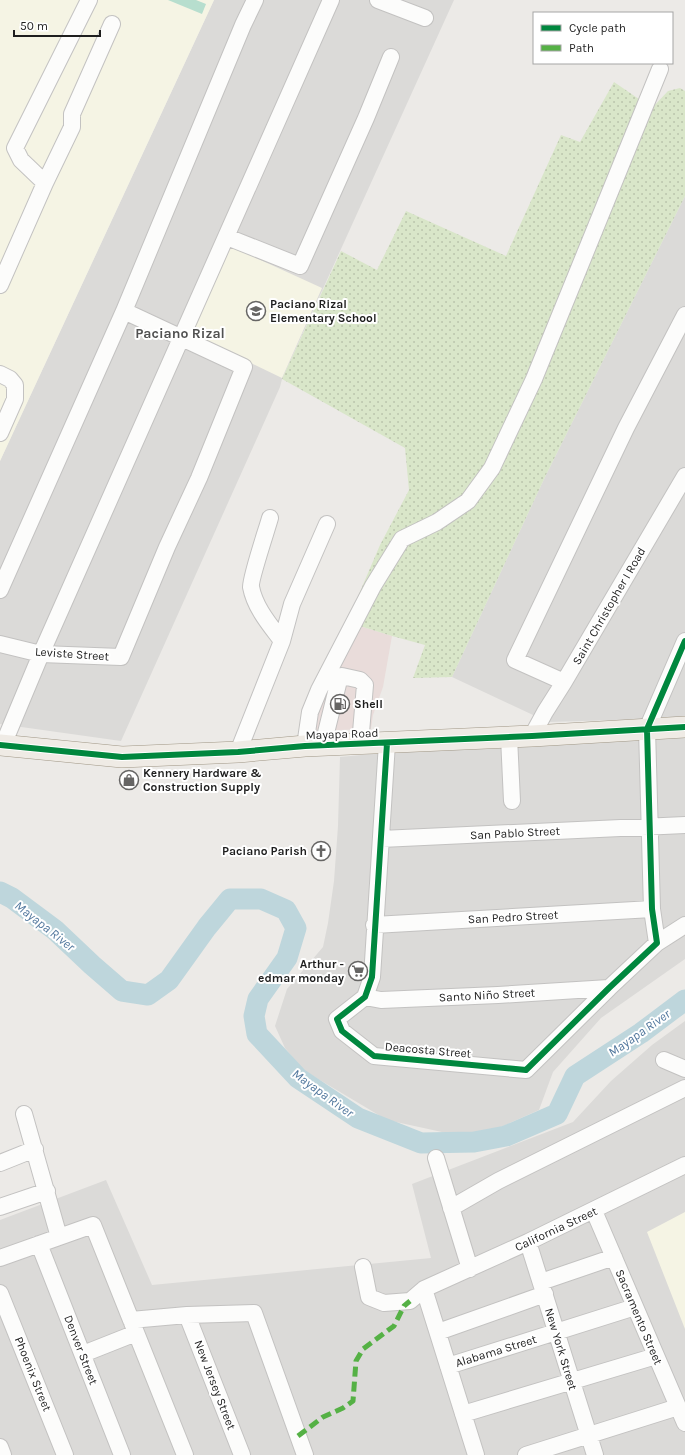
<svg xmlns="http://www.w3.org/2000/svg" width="685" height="1455" font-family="Karla,sans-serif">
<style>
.residential{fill:#dbdad8}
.commercial{fill:#e9dcda}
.education{fill:#f5f4e4}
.grass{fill:url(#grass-dots)}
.pitch{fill:#b7dece}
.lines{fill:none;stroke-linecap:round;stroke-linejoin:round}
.river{stroke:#bed6dc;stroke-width:21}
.minor-casing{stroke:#c3c2c1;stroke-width:18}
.major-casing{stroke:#a09786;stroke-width:22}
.minor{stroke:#fcfcfb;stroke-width:16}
.major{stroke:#efebe5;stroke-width:21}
.quiet{stroke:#55b145;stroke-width:5;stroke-dasharray:10 5;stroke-linecap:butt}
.cycleway-casing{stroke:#fff;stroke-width:8}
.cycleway{stroke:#00873e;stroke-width:6}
.labels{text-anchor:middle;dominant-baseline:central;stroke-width:4;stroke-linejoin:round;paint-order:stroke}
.poi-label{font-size:12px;font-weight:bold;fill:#1e1e1e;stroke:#fff;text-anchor:start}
.street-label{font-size:12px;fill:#1e1e1e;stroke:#fff}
.water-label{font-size:13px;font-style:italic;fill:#51779d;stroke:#fff}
.quarter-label{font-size:14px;font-weight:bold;fill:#515151;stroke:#fff}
</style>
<defs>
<pattern id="grass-dots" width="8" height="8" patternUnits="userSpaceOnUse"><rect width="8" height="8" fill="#d9e6c9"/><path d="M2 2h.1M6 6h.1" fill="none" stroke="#bac5ac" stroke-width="1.8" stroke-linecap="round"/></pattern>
</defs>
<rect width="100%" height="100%" fill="#eceae7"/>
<path class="residential" d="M214,0H454L282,379L280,387L121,741L0,724V461Z
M685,196V718L548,722L452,677L545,477Z
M685,733V959L601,1018L553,1072L539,1110L483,1135L451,1134L387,1120L303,1070L285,1048L275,1026L287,989L323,947L328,923L334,881L338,826L340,757L551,737Z
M685,1021V1455H0V1220L106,1180L152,1285L431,1258L412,1184L573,1122L611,1081L652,1045Z"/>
<path class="commercial" d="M347,622L392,636L383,687L373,715L371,729L305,731Z"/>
<path class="education" d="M0,0H214L0,461Z
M230,246L322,288L282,378L190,334Z
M685,1212V1329L647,1232Z"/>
<path class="grass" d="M614,82L652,108L668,91L680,88L685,91V196L545,477L452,677L413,678L425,645L392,636L347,622L380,545L409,490L405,448L282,379L341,251L377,270L406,211L506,256L561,135L580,142Z"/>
<path class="pitch" d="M168,0H196L206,4L202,14Z"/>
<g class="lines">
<path class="river" d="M0,892L12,898L55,930L92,965L122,991L148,995L169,980L207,927L230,899H261L286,910L296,928L287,958L258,999L254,1016L257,1034L298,1078L358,1118L421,1143L474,1142L506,1136L557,1114L575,1076L641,1033L685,1000"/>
<defs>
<path id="minor" d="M378,0L425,18
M45,183L21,160L15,148L89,0
M227,237L300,266L366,118L391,57
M0,285L45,183L72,127V114L112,24
M0,374L10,379L15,385V399L0,433
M270,518C267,529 250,579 251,587C255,608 270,625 282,641
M0,590L124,311L243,25L255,0
M0,644L41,654L121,657L167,547L199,478L244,367L124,311
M564,682L515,660L626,428L685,315
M532,736L545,712L564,682L685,476
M509,737L512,801
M387,743L372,977L365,997L337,1019L342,1031L374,1056L526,1070L609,988L657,943L652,909L647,729L685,641
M3,745L41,654L331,0
M323,745L339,680L342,676L360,680L365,685L360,744
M305,746L310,712L319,690L373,586L402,539L437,522L468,501L492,468L534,379L660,69
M238,752L282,641L292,604L327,524
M381,839L685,825
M374,925L652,909
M657,943L685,925
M365,997L381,1000L498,995L609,988
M664,1060L685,1069
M24,1114L59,1237
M436,1158L470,1269
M0,1163L35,1149
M0,1207L47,1191
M451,1208L498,1181L685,1088
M594,1211L685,1423
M528,1242L595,1455
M39,1244L122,1455
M0,1258L93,1225L185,1455
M363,1267L369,1297L384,1303L410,1301L424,1289L528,1242L685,1165
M541,1282L614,1257
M424,1289L476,1455
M0,1293L65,1455
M187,1315L242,1455
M131,1320L187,1315L254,1313L305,1455
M438,1332L545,1294
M83,1354L136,1333
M448,1366L635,1307
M463,1414L656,1356
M0,1447L3,1455
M526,1455L678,1407"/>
<path id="major" d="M0,745L122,757L238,752L305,746L532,736L685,727"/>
</defs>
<use href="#minor" class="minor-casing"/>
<use href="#major" class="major-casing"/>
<use href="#minor" class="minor"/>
<use href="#major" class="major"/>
<path class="quiet" d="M298,1436L323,1417L343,1408L353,1401L356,1361L363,1349L394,1326L404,1306L410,1301"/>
<defs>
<path id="cycleway" d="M387,743L372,977L365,997L337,1019L342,1031L374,1056L526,1070L609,988L657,943L652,909L647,729L685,641
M0,745L122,757L238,752L305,746L532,736L685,727"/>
</defs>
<use href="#cycleway" class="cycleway-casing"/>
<use href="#cycleway" class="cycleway"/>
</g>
<defs>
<symbol id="school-ring" viewBox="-11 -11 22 22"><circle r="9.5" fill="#fff" stroke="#666564" stroke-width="1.5"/><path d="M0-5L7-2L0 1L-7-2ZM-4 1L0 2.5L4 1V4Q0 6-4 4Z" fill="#666564"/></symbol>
<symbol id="fuel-ring" viewBox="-11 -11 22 22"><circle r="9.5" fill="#fff" stroke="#666564" stroke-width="1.5"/><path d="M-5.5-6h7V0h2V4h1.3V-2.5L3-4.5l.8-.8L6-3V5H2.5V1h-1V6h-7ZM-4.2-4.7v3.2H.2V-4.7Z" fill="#666564"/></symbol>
<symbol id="shop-ring" viewBox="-11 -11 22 22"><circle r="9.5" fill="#fff" stroke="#666564" stroke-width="1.5"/><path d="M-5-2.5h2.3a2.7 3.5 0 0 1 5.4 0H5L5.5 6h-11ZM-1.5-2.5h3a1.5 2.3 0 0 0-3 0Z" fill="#666564"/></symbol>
<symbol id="church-ring" viewBox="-11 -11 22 22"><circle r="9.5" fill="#fff" stroke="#666564" stroke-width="1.5"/><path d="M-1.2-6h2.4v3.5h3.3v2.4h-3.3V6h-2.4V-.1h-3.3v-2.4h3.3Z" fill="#666564"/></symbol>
<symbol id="supermarket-ring" viewBox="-11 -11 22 22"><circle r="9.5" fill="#fff" stroke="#666564" stroke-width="1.5"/><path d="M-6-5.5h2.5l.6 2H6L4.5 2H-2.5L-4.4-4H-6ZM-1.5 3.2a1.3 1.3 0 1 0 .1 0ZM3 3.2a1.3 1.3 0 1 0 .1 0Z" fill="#666564"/></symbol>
</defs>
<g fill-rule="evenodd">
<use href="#school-ring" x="245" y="300" width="22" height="22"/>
<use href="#fuel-ring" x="329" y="693" width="22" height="22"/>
<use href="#shop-ring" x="118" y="769" width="22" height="22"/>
<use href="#church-ring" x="310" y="840" width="22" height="22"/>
<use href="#supermarket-ring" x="347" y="960" width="22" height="22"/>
</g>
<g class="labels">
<g class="poi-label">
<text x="270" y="304">Paciano Rizal<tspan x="270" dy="14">Elementary School</tspan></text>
<text x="354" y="704">Shell</text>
<text x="143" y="773">Kennery Hardware &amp;<tspan x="143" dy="14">Construction Supply</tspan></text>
<text x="307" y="851" text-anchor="end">Paciano Parish</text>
<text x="344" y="964" text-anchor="end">Arthur -<tspan x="344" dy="14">edmar monday</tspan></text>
</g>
<g class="street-label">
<text transform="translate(609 606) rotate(-60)">Saint Christopher I Road</text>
<text transform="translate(72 654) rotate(4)">Leviste Street</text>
<text transform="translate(342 734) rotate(-2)">Mayapa Road</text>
<text transform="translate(515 833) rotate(-3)">San Pablo Street</text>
<text transform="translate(513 917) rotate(-3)">San Pedro Street</text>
<text transform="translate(487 995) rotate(-3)">Santo Niño Street</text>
<text transform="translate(428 1050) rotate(5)">Deacosta Street</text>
<text transform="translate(556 1229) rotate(-25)">California Street</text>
<text transform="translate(639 1317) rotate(67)">Sacramento Street</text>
<text transform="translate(561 1349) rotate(73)">New York Street</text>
<text transform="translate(81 1350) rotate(69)">Denver Street</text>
<text transform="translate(496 1351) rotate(-17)">Alabama Street</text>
<text transform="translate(33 1374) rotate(68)">Phoenix Street</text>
<text transform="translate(215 1385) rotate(69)">New Jersey Street</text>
</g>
<g class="water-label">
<text transform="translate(45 926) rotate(38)">Mayapa River</text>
<text transform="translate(639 1033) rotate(-35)">Mayapa River</text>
<text transform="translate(323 1093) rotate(36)">Mayapa River</text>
</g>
<g class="quarter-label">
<text x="180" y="333">Paciano Rizal</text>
</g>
</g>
<rect x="533" y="12" width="140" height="52" fill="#ffffff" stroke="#a5a5a5"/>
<rect x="541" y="25" width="20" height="6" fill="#00873e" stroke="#a5a5a5"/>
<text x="569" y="32" font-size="12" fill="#1e1e1e">Cycle path</text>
<rect x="541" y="45" width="20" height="6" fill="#55b145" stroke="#a5a5a5"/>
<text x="569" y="52" font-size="12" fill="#1e1e1e">Path</text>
<path d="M14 30v6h86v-6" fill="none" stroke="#1e1e1e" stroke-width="2"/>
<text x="20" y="30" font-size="12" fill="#1e1e1e" stroke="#ffffff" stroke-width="3" paint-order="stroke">50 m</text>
</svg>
